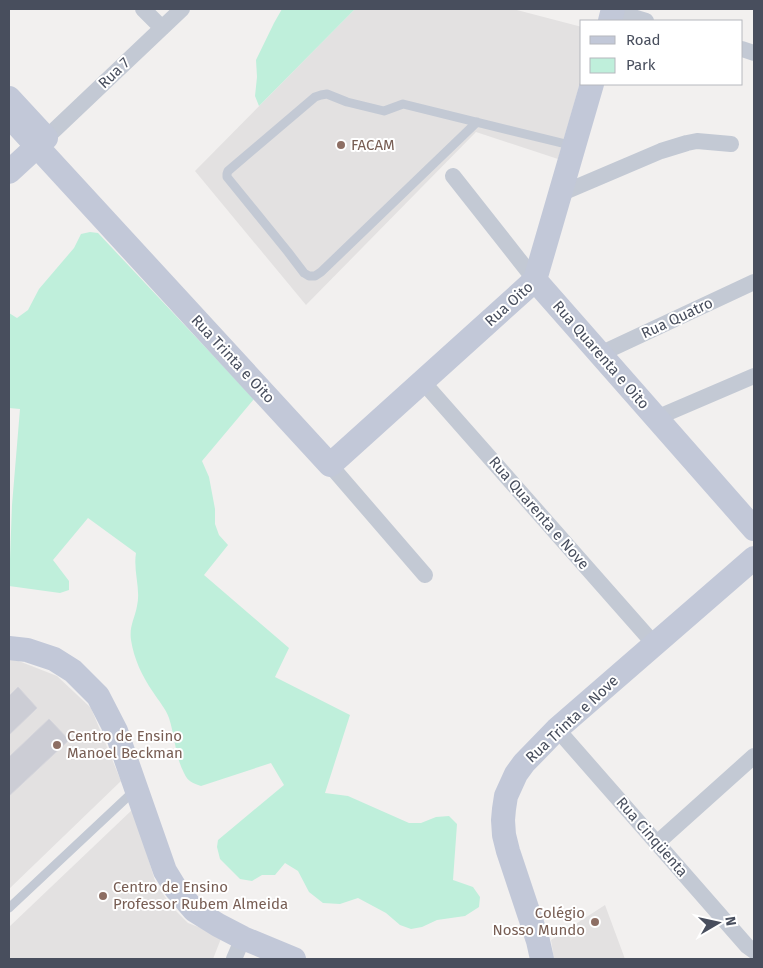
<svg xmlns="http://www.w3.org/2000/svg" width="763" height="968" font-family="'Fira Sans',sans-serif">
<style>
.education{fill:#e3e1e1}
.green{fill:#bfefdb}
.building{fill:#cccdd5;stroke:#d4d4db}
.lines{fill:none;stroke-linecap:round;stroke-linejoin:round}
.lane{stroke:#c3c9d4;stroke-width:9}
.street{stroke:#c3c9d4;stroke-width:16}
.secondary{stroke:#c2c8d8;stroke-width:24}
.education-dot{fill:#8d6e63;stroke:#fff;stroke-width:2}
.labels{text-anchor:middle;dominant-baseline:central;stroke-width:4;stroke-linejoin:round;paint-order:stroke}
.street-label{font-size:15px;fill:#484e5d;stroke:#fff}
.education-label{font-size:15px;fill:#785e54;stroke:#fff;text-anchor:start}
</style>
<rect width="100%" height="100%" fill="#f2f0ef"/>
<path class="education" d="M355,9H513L582,27V76L558,159L476,132L306,305L195,171Z
M11,658L57,676L91,708L121,781L9,889V659Z
M133,809L156,884L173,908L188,923L222,936L213,959H9V927Z
M605,905L625,959H554L551,940Z"/>
<path class="green" d="M282,9H355L259,106L255,96L257,77L256,60L274,23Z
M90,232L98,233L254,399L202,461L209,477L215,509V524L219,535L228,545L204,575L289,648L275,677L350,715L325,793L348,796L409,823H421L436,817L449,816L457,824L453,880L473,887L480,897L479,907L465,916L437,920L422,927L411,929L400,925L386,913L358,898L340,904L323,903L309,892L298,871L285,863L275,875H262L252,881L240,879L220,859L217,847L218,840L284,785L271,763L201,786C193,783 188,782 184,773C175,756 175,736 169,718C166,709 158,700 153,692C142,676 134,659 131,640C129,626 135,618 137,606C141,589 133,571 136,553L88,518L53,560L69,581V590L60,593L9,586L12,505L20,409L9,408V313L17,318L28,310L39,289L74,248L81,234Z"/>
<path class="building" d="M18,687L37,708L9,735V696Z
M49,719L69,740L9,796V757Z"/>
<g class="lines">
<path class="lane" d="M477,122L321,272L315,276H309L304,273L288,252L227,177V174L228,171L315,97L321,95L327,94L347,102L384,111L403,104L574,146
M9,908L135,790"/>
<path class="street" d="M143,9L162,28
M613,11L646,21
M742,49L754,53
M46,138L182,9
M453,176L535,280
M560,194L661,151L687,143L697,141L731,144
M600,354L754,282
M423,382L655,645
M656,418L754,376
M330,465L425,575
M557,729L747,946L754,951
M657,843L754,756
M234,959L243,938"/>
<path class="secondary" d="M610,21L613,9
M9,98L46,138L9,172
M9,116L330,465L535,280L592,84
M535,280L754,529
M9,648L27,650L54,659L73,671L98,696L116,731L165,871L176,889L194,910L218,925L243,938L294,959
M542,959L538,941L508,851L504,835L503,820L504,809L506,796L516,774L524,763L557,729L754,558"/>
</g>
<g class="education-dot">
<circle cx="341" cy="145" r="5"/>
<circle cx="57" cy="745" r="5"/>
<circle cx="103" cy="896" r="5"/>
<circle cx="595" cy="922" r="5"/>
</g>
<g class="labels">
<g class="street-label">
<text transform="translate(114 73) rotate(-44)">Rua 7</text>
<text transform="translate(509 304) rotate(-42)">Rua Oito</text>
<text transform="translate(677 318) rotate(-25)">Rua Quatro</text>
<text transform="translate(601 355) rotate(49)">Rua Quarenta e Oito</text>
<text transform="translate(233 359) rotate(47)">Rua Trinta e Oito</text>
<text transform="translate(539 513) rotate(49)">Rua Quarenta e Nove</text>
<text transform="translate(572 719) rotate(-43)">Rua Trinta e Nove</text>
<text transform="translate(652 837) rotate(49)">Rua Cinqüenta</text>
</g>
<g class="education-label">
<text x="351" y="145">FACAM</text>
<text x="67" y="736">Centro de Ensino<tspan x="67" dy="17">Manoel Beckman</tspan></text>
<text x="113" y="887">Centro de Ensino<tspan x="113" dy="17">Professor Rubem Almeida</tspan></text>
<text x="585" y="913" text-anchor="end">Colégio<tspan x="585" dy="17">Nosso Mundo</tspan></text>
</g>
</g>
<rect width="763" height="968" fill="none" stroke="#484e5d" stroke-width="20"/>
<rect x="580" y="20" width="162" height="65" fill="#ffffff" stroke="#b6b8be"/>
<rect x="590" y="36" width="25" height="8" fill="#c2c8d8" stroke="#b6b8be"/>
<text x="626" y="45" font-size="15" fill="#484e5d">Road</text>
<rect x="590" y="58" width="25" height="15" fill="#bfefdb" stroke="#b6b8be"/>
<text x="626" y="70" font-size="15" fill="#484e5d">Park</text>
<g transform="translate(718 923) rotate(81)" stroke="#ffffff" stroke-width="4" paint-order="stroke">
<path d="M0-4L9 19L0 12L-9 19Z" fill="#484e5d"/>
<text y="-8" font-size="14" font-weight="bold" text-anchor="middle" fill="#484e5d">N</text>
</g>
</svg>
